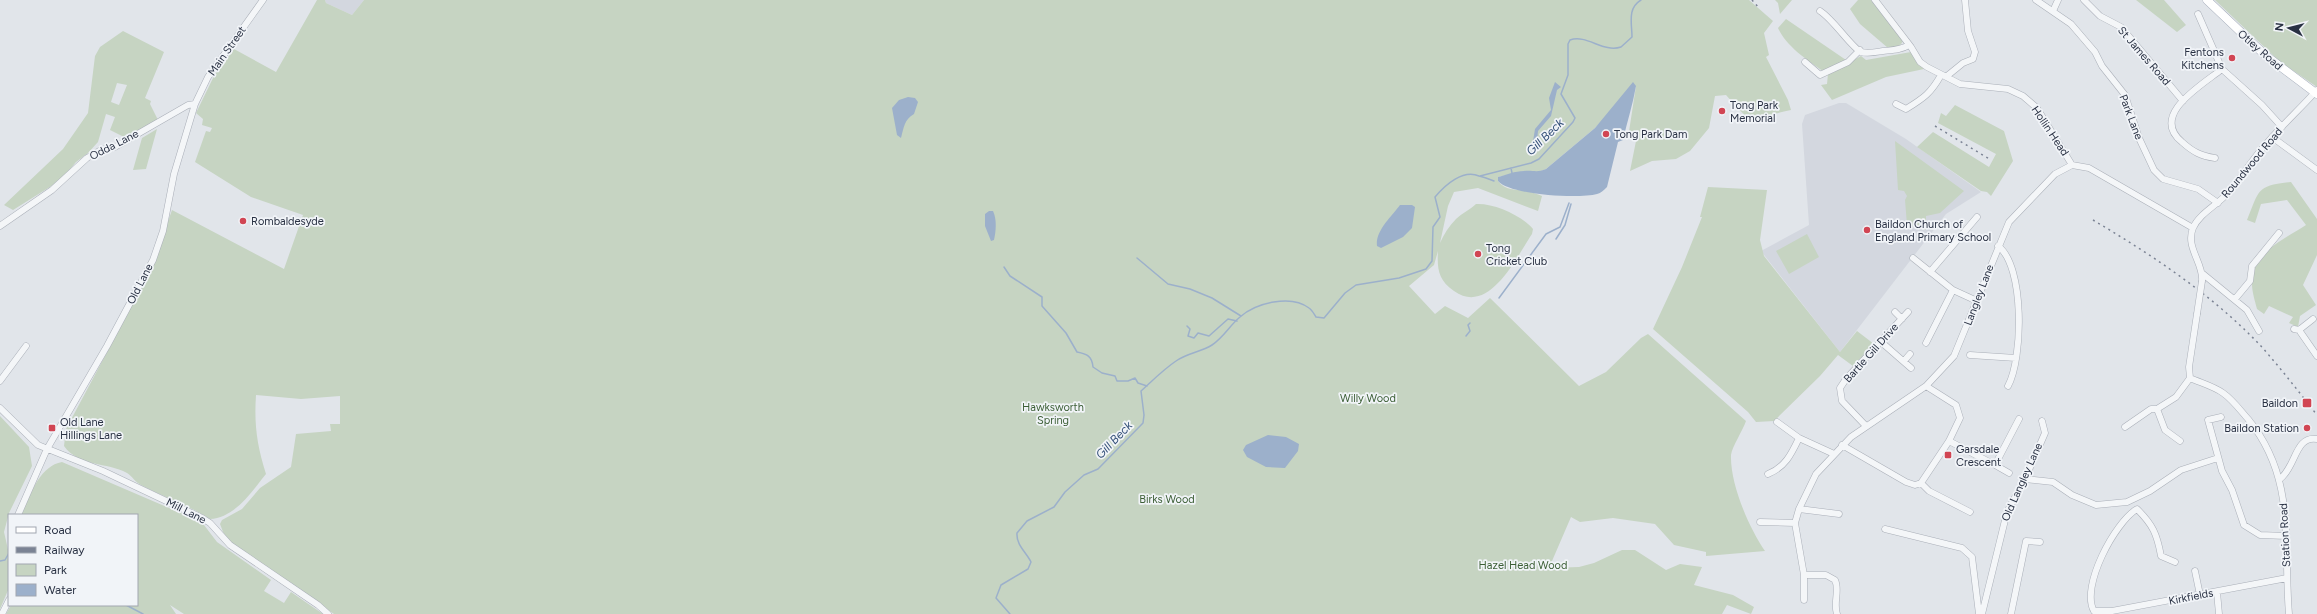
<svg xmlns="http://www.w3.org/2000/svg" width="2317" height="614" font-family="Figtree,sans-serif">
<style>
.built{fill:#d3d7df}
.green{fill:#c6d4c2;fill-rule:evenodd}
.water{fill:#9cb0cb}
.lines{fill:none;stroke-linecap:round;stroke-linejoin:round}
.stream{stroke:#9cb0cb;stroke-width:1.5}
.minor-casing{stroke:#aaafb8;stroke-width:7}
.major-casing{stroke:#a0a8b6;stroke-width:9}
.minor{stroke:#f4f6f8;stroke-width:6}
.major{stroke:#fff;stroke-width:8}
.rail{stroke:#7b8394;stroke-width:1.5;stroke-dasharray:2 4;stroke-linecap:butt}
.minor-bridge-casing{stroke:#aaafb8;stroke-width:7;stroke-linecap:butt}
.minor-bridge{stroke:#f4f6f8;stroke-width:6}
.poi-dot{fill:#d14553;stroke:#f1f4f8;stroke-width:1.5}
.labels{text-anchor:middle;dominant-baseline:central;stroke-width:3.5;stroke-linejoin:round;paint-order:stroke}
.street-label{font-size:11px;fill:#293143;stroke:#f1f4f8}
.poi-label{font-size:11px;fill:#293143;stroke:#f1f4f8;text-anchor:start}
.park-label{font-size:11px;fill:#3c5f36;stroke:#f1f4f8}
.water-label{font-size:12px;font-style:italic;fill:#324e77;stroke:#f1f4f8}
</style>
<rect width="100%" height="100%" fill="#e1e5ea"/>
<path class="built" d="M325,0H364L352,15L326,3Z
M1839,103H1846L1906,139L1981,192L1946,214L1840,352L1761,251L1809,225L1802,124L1805,115Z"/>
<path class="green" d="M317,0H325L326,3L352,15L364,0H1749L1773,21L1764,33L1769,55L1766,57L1788,100L1791,110C1750,118 1758,132 1726,95L1715,96L1709,128L1690,151L1676,159L1652,161L1630,171L1637,136L1634,135L1633,139L1628,138L1636,86L1595,128L1546,169L1537,173L1525,171L1498,177V181C1506,191 1515,189 1527,191C1532,192 1537,194 1542,196L1538,211L1478,188L1454,192L1448,206L1440,243C1444,234 1449,226 1456,219C1462,213 1470,210 1476,204C1494,203 1521,215 1533,229L1532,234C1516,258 1489,316 1454,291C1438,280 1437,268 1438,251L1434,265L1409,286L1435,314L1445,306L1468,318L1490,298L1579,386L1606,372L1641,338L1648,334L1746,421C1743,430 1732,447 1731,455C1730,484 1749,528 1765,551L1706,556V552L1674,545L1655,524L1613,518L1580,522L1571,517L1549,568L1579,567L1594,563L1622,550H1635L1666,570L1680,564L1702,567L1694,585L1733,595L1754,607L1751,614L1727,605L1722,614H334L231,543L225,537L220,524L222,520L242,509L260,488L291,467L296,434L331,431L330,424H340V396L301,399L256,395C254,425 257,445 266,474C252,491 235,518 210,519C188,505 163,497 141,485C135,482 132,476 127,473C107,462 79,467 64,446L66,429L152,268L172,210L284,269L303,215L251,197L195,162L206,131L210,132L212,128L202,125L203,119L196,113L214,76L234,49L276,72Z
M1775,0H1792L1780,14L1778,3Z
M1858,0H1871L1903,41C1900,47 1895,48 1888,48L1860,24L1850,9Z
M2136,0H2164L2186,25L2177,32Z
M2215,0H2317V87L2279,61Z
M1786,19L1846,60L1823,71C1807,60 1786,46 1778,28Z
M123,31L164,52L145,98L151,101L150,104L158,120L126,138L110,130L115,117L106,114L98,142L88,153L76,162L61,180L13,210L4,205L63,149L88,113L95,56L100,47ZM117,83L127,85L119,105L111,102Z
M1911,52L1924,69L1886,77L1832,100L1821,85L1827,84L1828,74L1861,56L1866,60Z
M1955,105L2004,131L2013,161L1991,196L1987,192L1981,191L1917,147L1933,132L1989,167L1996,154L1938,123L1941,113L1946,116Z
M157,129L146,169L133,170L142,138Z
M1895,141L1964,191L1940,213L1926,216V230L1907,225L1905,200L1907,196L1904,191L1898,190Z
M2291,182L2317,219V255L2303,285L2316,305L2300,316L2298,327L2289,323L2293,317L2269,306L2264,314L2257,309C2255,301 2252,292 2252,284C2250,253 2285,239 2306,225L2287,200L2261,204L2255,223L2247,220C2260,189 2256,186 2291,182Z
M1708,187L1767,190L1760,240L1764,256L1840,352L1857,331L1874,344L1853,366L1838,355L1820,376L1774,421L1756,422L1748,412L1653,329L1682,267L1702,217H1700Z
M1807,234L1819,257L1789,274L1776,251Z
M0,416L29,447L32,466L9,513L4,532L9,554V588L0,609Z
M62,462L197,520L204,525L217,542L271,580L264,591L284,603L291,592L323,614H184L170,605L176,614H6L11,605H137V515H21C30,496 39,466 62,462Z"/>
<path class="water" d="M1555,82L1561,87L1557,90L1551,116L1538,131L1536,151L1531,154L1535,129L1551,110L1549,98Z
M1633,82L1636,86C1633,104 1627,122 1623,140L1618,142L1607,187C1604,190 1601,193 1597,194C1578,199 1510,195 1498,181V177C1506,175 1515,171 1524,171C1533,170 1537,173 1546,169L1595,128Z
M908,97L915,98L918,102L914,114C904,120 904,127 901,138L897,135L892,108L899,100Z
M1400,205H1412L1415,207L1412,228L1403,237L1381,248L1377,246C1375,231 1392,216 1400,205Z
M989,211H993C997,219 996,231 994,240L991,241L985,226V214Z
M1268,435L1286,437L1299,444L1298,451L1285,468L1266,467L1247,457L1243,450L1246,445Z"/>
<g class="lines">
<path class="stream" d="M1511,168L1512,173
M1480,176L1531,163L1539,159L1573,122L1575,118L1561,94L1568,75V44L1570,40C1587,34 1603,53 1621,47L1632,37C1632,24 1627,8 1641,0
M1556,239L1565,225L1571,204
M1137,258L1168,284L1190,289L1212,298L1241,316
M1004,267L1010,276L1042,297V306L1066,333L1077,352C1087,354 1092,356 1093,367L1102,373L1115,376L1117,381H1128L1135,378L1138,383L1147,386
M1499,298L1546,234L1560,227L1569,203
M1187,326L1190,329L1188,336L1194,338L1198,333L1209,336L1228,319L1237,321
M1466,336L1470,331L1468,325L1470,323
M0,561L5,560L9,553
M126,605L143,614
M1010,614L996,598L1001,585L1028,569L1031,562C1026,552 1016,545 1017,533L1027,521L1054,507L1065,492L1084,475L1098,469L1143,423L1144,415L1141,391C1152,381 1164,369 1176,361C1187,353 1201,352 1212,345C1224,337 1230,325 1240,317C1256,303 1291,294 1309,308C1312,310 1314,314 1316,317L1324,318L1345,293L1356,285L1399,278L1426,269L1432,261L1433,227L1440,217L1435,197C1445,185 1463,169 1479,176C1484,177 1489,179 1494,181"/>
<defs>
<path id="minor" d="M1875,0L1911,47L1920,62L1927,67L1960,84L2008,89L2023,96L2037,108L2072,165
M2036,0L2071,24L2095,52L2102,66L2125,95L2139,138L2154,170L2163,179L2198,189L2218,203
M2084,0L2100,16L2121,27L2183,101
M1820,11C1834,20 1851,47 1861,52C1868,54 1876,52 1883,51C1893,50 1901,50 1909,45
M2053,11L2058,0
M2198,14L2222,69L2262,105L2282,127
M1805,62L1820,75L1848,62L1860,50
M1947,76L1963,63L1973,59L1975,52L1968,31L1965,0
M1896,104L1906,109C1924,98 1931,93 1941,75
M2272,137L2317,170
M2215,158C2201,156 2193,152 2182,142C2149,115 2202,85 2222,69
M0,226L52,190L87,158L101,150L115,147L188,105L195,104
M1998,246C2025,266 2023,359 2008,386
M1913,258L1953,290L1977,301
M1930,272L1977,217
M2203,274L2247,310L2259,331
M2202,281C2204,264 2185,247 2193,228C2199,214 2217,205 2227,194C2240,180 2249,164 2261,150C2278,129 2299,110 2317,90
M2235,299L2250,281L2252,266L2279,233
M1895,312L1902,319
M2197,314L2189,367L2190,378C2201,383 2213,386 2223,393C2233,400 2240,410 2248,419C2297,479 2283,543 2289,614
M2294,329L2299,330L2313,319
M2299,330L2317,356
M1880,341L1911,368
M1926,343L1953,290
M1970,355L2016,358
M1904,361L1910,354
M0,381L26,346
M0,408L38,445L103,471L202,518L210,523L230,545L318,605L328,614
M2157,409L2165,430L2180,441
M2221,417L2208,420L2222,471L2232,490L2244,525L2260,535L2286,536
M1777,422L1799,438L1834,454
M1866,426L1842,401L1840,388L1846,379L1908,312
M2125,427L2151,409H2157L2176,397L2190,378
M1949,441L1995,465L2019,419
M1842,445L1906,482L1915,485L1921,483L1949,441L1960,418L1956,405L1926,386
M1995,465L2009,473
M1768,474C1785,467 1791,455 1799,438
M2025,479L2053,482L2072,495L2096,505L2127,502L2150,491L2181,470L2218,458
M2280,479C2296,467 2295,435 2317,439
M1921,483L1929,491L1970,512
M1799,509L1839,514
M18,515L47,449L107,346L153,260L163,231L174,174L195,104L208,77L263,0
M1760,522L1795,523
M1885,529L1962,548L1972,557L1979,614
M2195,571L2200,595
M1804,575H1826L1835,580C1840,590 1833,603 1837,614
M2217,592L2219,614
M1804,600V575L1795,523L1799,509L1816,474L1851,437L1926,386L1954,356L2009,222L2055,174L2072,165L2089,168L2193,228
M2094,611H2112L2287,578
M2094,611C2080,587 2115,522 2137,509C2153,525 2157,534 2161,556L2175,562
M2,614L9,600
M1982,614L2007,512L2025,479L2045,433L2042,421
M2011,614L2026,541L2040,542"/>
<path id="major" d="M2207,0L2265,55L2317,94"/>
</defs>
<use href="#minor" class="minor-casing"/>
<use href="#major" class="major-casing"/>
<use href="#minor" class="minor"/>
<use href="#major" class="major"/>
<path class="rail" d="M1752,0L1759,8
M1935,126L1991,160
M2093,220C2152,255 2211,294 2259,344C2280,367 2298,391 2317,415"/>
<defs>
<path id="minor-bridge" d="M2197,314L2202,281"/>
</defs>
<use href="#minor-bridge" class="minor-bridge-casing"/>
<use href="#minor-bridge" class="minor-bridge"/>
</g>
<g class="poi-dot">
<circle cx="2232" cy="58" r="4"/>
<circle cx="1722" cy="111" r="4"/>
<circle cx="1606" cy="134" r="4"/>
<circle cx="243" cy="221" r="4"/>
<circle cx="1867" cy="230" r="4"/>
<circle cx="1478" cy="254" r="4"/>
<rect x="2302" y="398" width="10" height="10" rx="2"/>
<rect x="48" y="424" width="8" height="8" rx="2"/>
<circle cx="2307" cy="428" r="4"/>
<rect x="1944" y="451" width="8" height="8" rx="2"/>
</g>
<g class="labels">
<g class="street-label">
<text transform="translate(2260 50) rotate(41)">Otley Road</text>
<text transform="translate(227 51) rotate(-55)">Main Street</text>
<text transform="translate(2144 56) rotate(49)">St James Road</text>
<text transform="translate(2131 117) rotate(69)">Park Lane</text>
<text transform="translate(2050 131) rotate(56)">Hollin Head</text>
<text transform="translate(114 145) rotate(-27)">Odda Lane</text>
<text transform="translate(2252 163) rotate(-50)">Roundwood Road</text>
<text transform="translate(140 284) rotate(-63)">Old Lane</text>
<text transform="translate(1979 295) rotate(-69)">Langley Lane</text>
<text transform="translate(1871 353) rotate(-48)">Bartle Gill Drive</text>
<text transform="translate(2022 482) rotate(-66)">Old Langley Lane</text>
<text transform="translate(186 511) rotate(27)">Mill Lane</text>
<text transform="translate(2285 535) rotate(-93)">Station Road</text>
<text transform="translate(2191 597) rotate(-11)">Kirkfields</text>
</g>
<g class="poi-label">
<text x="2224" y="52" text-anchor="end">Fentons<tspan x="2224" dy="13">Kitchens</tspan></text>
<text x="1730" y="105">Tong Park<tspan x="1730" dy="13">Memorial</tspan></text>
<text x="1614" y="134">Tong Park Dam</text>
<text x="251" y="221">Rombaldesyde</text>
<text x="1875" y="224">Baildon Church of<tspan x="1875" dy="13">England Primary School</tspan></text>
<text x="1486" y="248">Tong<tspan x="1486" dy="13">Cricket Club</tspan></text>
<text x="2298" y="403" text-anchor="end">Baildon</text>
<text x="60" y="422">Old Lane<tspan x="60" dy="13">Hillings Lane</tspan></text>
<text x="2299" y="428" text-anchor="end">Baildon Station</text>
<text x="1956" y="449">Garsdale<tspan x="1956" dy="13">Crescent</tspan></text>
</g>
<g class="park-label">
<text x="1368" y="398">Willy Wood</text>
<text x="1053" y="407">Hawksworth<tspan x="1053" dy="13">Spring</tspan></text>
<text x="1167" y="499">Birks Wood</text>
<text x="1523" y="565">Hazel Head Wood</text>
</g>
<g class="water-label">
<text transform="translate(1545 137) rotate(-44)">Gill Beck</text>
<text transform="translate(1114 440) rotate(-46)">Gill Beck</text>
</g>
</g>
<rect x="8" y="514" width="130" height="92" fill="#f1f4f8" stroke="#a1a6b0"/>
<rect x="16" y="527" width="20" height="6" fill="#ffffff" stroke="#a1a6b0"/>
<text x="44" y="534" font-size="12" fill="#293143">Road</text>
<rect x="16" y="547" width="20" height="6" fill="#7b8394" stroke="#a1a6b0"/>
<text x="44" y="554" font-size="12" fill="#293143">Railway</text>
<rect x="16" y="564" width="20" height="12" fill="#c6d4c2" stroke="#a1a6b0"/>
<text x="44" y="574" font-size="12" fill="#293143">Park</text>
<rect x="16" y="584" width="20" height="12" fill="#9cb0cb" stroke="#a1a6b0"/>
<text x="44" y="594" font-size="12" fill="#293143">Water</text>
<g transform="translate(2289 28) rotate(277)" stroke="#f1f4f8" stroke-width="3" paint-order="stroke">
<path d="M0-3L7 15L0 10L-7 15Z" fill="#293143"/>
<text y="-6" font-size="11" font-weight="bold" text-anchor="middle" fill="#293143">N</text>
</g>
</svg>
